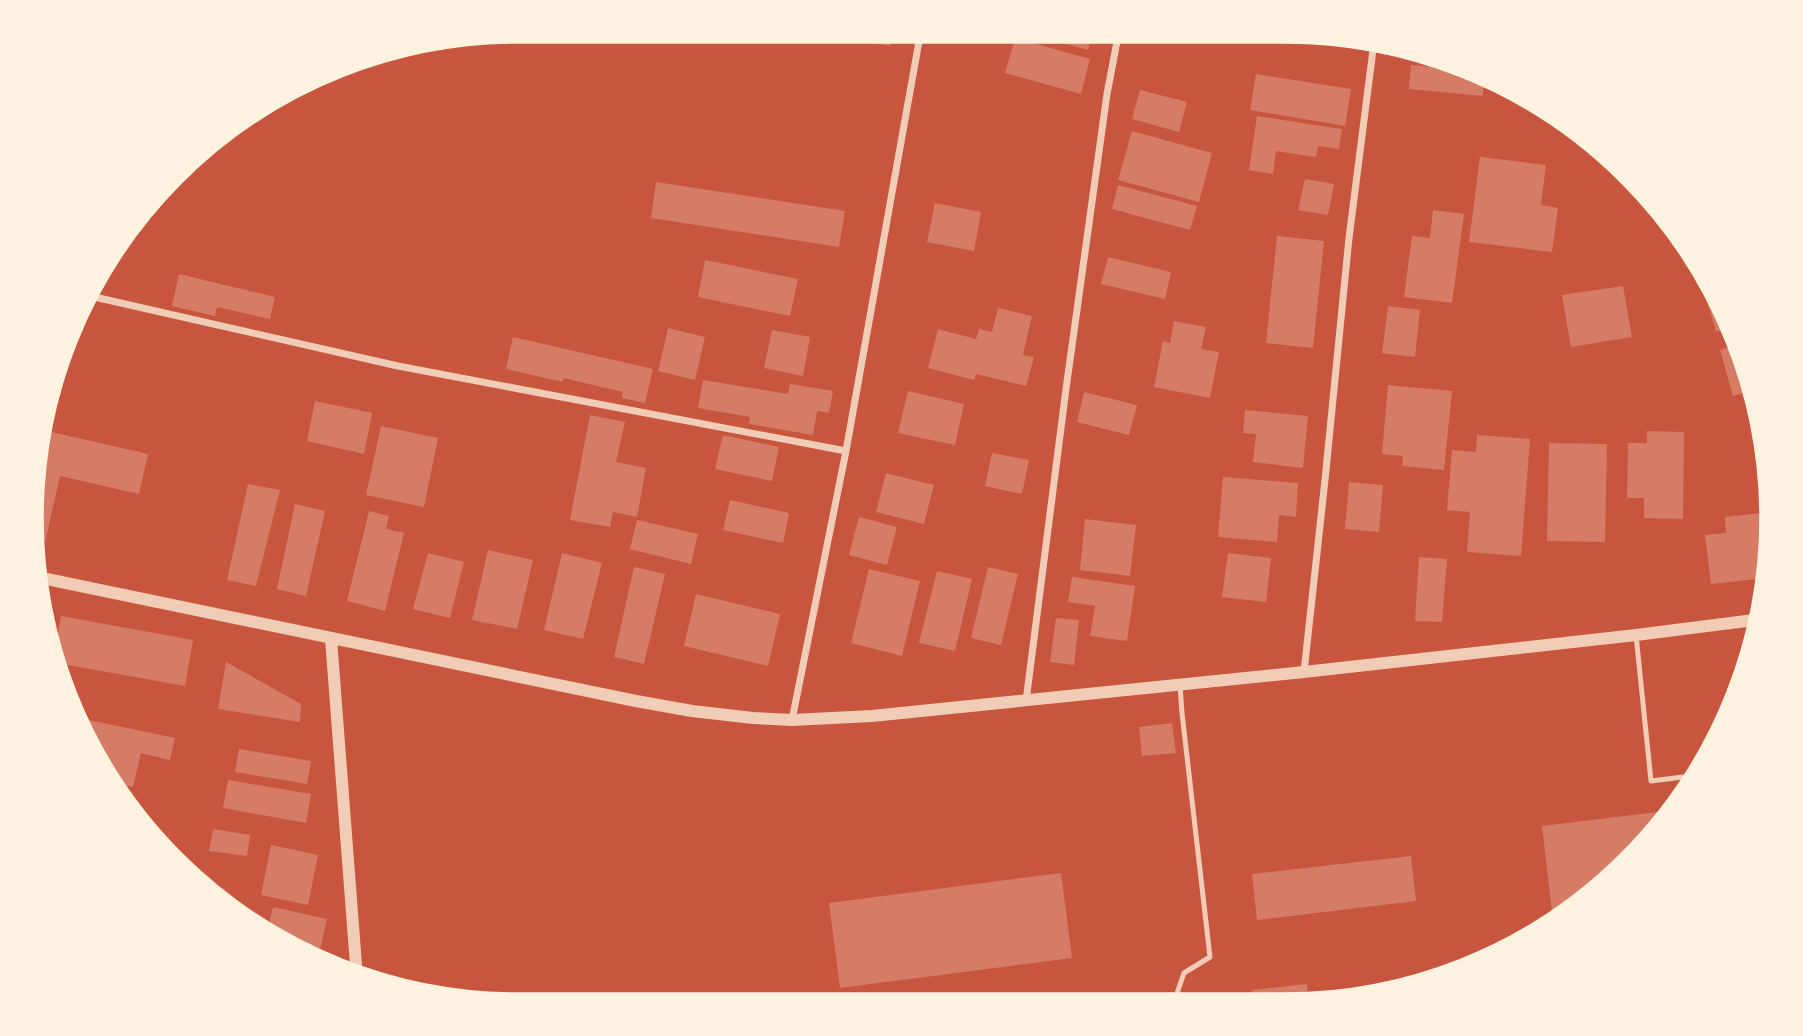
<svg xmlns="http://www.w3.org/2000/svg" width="1803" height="1036" font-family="Signika,sans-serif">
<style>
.building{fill:#d67c66}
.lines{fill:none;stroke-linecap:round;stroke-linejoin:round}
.service{stroke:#f1ccb7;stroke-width:5}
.minor{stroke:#f1ccb7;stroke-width:7}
.tertiary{stroke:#f1ccb7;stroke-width:12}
.rim{fill:none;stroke:#fff3e0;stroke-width:3.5}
</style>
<rect width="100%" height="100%" fill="#c8553d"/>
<path class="building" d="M859,30H893L890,46L857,39Z
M1016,30L1093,31L1088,50Z
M1015,38L1090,59L1081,94L1005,73Z
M1411,65L1461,70V65L1484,77L1483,96L1409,89Z
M1256,74L1351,89L1345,126L1250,110Z
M1140,90L1187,102L1179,132L1132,119Z
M1257,116L1342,129L1339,149L1318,146L1316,157L1276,151L1273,174L1249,170Z
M1132,131L1212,153L1199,202L1118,180Z
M1480,157L1546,165L1541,205L1558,208L1552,252L1469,242Z
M1305,179L1334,184L1328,215L1298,210Z
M656,182L845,211L839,247L651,218Z
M1118,185L1197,206L1190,230L1112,209Z
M935,203L981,212L974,251L927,242Z
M1433,210L1464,214L1452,303L1404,297L1412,236L1430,238Z
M1277,236L1324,241L1313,348L1266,343Z
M1108,257L1171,272L1165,299L1101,284Z
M705,260L798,279L790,316L698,297Z
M179,274L275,297L270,319L217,307L215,316L172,306Z
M1711,284L1722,305L1734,327L1716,332L1703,287Z
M1623,286L1632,337L1571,347L1562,295Z
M1388,306L1420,310L1415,357L1382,353Z
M998,308L1032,316L1023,355L1034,357L1026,386L976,374L974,380L928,368L938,329L976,339L979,329L992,332Z
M1174,321L1206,327L1201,349L1219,352L1210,398L1154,387L1163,341L1170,343Z
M668,328L705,337L695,380L658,371Z
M772,330L810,337L803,376L764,368Z
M513,337L653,369L645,403L622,398L623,392L563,378V382L506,369Z
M1740,344L1754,390L1733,396L1720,350Z
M703,380L788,394L790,384L833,391L829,413L817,411L813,435L749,424L750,417L698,408Z
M1388,385L1452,391L1444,470L1402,466L1403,456L1382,454Z
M908,391L964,404L955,445L898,433Z
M1084,392L1137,405L1129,435L1077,422Z
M315,401L372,413L364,454L307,441Z
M1245,410L1308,416L1303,468L1253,462L1256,434L1243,433Z
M590,415L625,422L616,462L646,468L637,517L613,512L610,527L570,520Z
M381,426L438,438L424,507L366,495Z
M43,430L148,454L139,494L60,476L45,542L32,539Z
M1647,431L1684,432L1683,519L1644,518V498H1627L1628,443H1647Z
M723,435L779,447L772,481L715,469Z
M1477,435L1530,439L1521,556L1467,552L1470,512L1447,510L1452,450L1476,452Z
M1549,443L1607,444L1605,542L1547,541Z
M992,453L1029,460L1022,494L985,486Z
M886,473L934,485L924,524L876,512Z
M1223,477L1298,483L1296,517L1279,515L1277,542L1218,537Z
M1349,482L1383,485L1379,532L1345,529Z
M248,484L280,490L256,586L227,580Z
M730,500L789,513L783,543L723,530Z
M295,504L325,511L306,596L277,589Z
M369,511L389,516L386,529L404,533L385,611L347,601Z
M1760,513L1766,578L1711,584L1705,535L1726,533L1725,517Z
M859,517L897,527L887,565L849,555Z
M1085,519L1136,525L1130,576L1080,570Z
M637,520L698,534L691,564L630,549Z
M488,550L533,560L517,629L472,620Z
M428,553L464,562L450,618L413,609Z
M562,553L602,563L583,639L544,630Z
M1228,553L1271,558L1266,602L1222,597Z
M1419,557L1447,559L1442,622L1415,621Z
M634,567L665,574L644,664L614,657Z
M988,567L1018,574L1001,645L971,638Z
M869,569L920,581L902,656L851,643Z
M937,571L972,579L955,651L919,643Z
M1072,577L1135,586L1127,641L1090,636L1095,606L1068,602Z
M696,594L780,614L768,666L684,646Z
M61,616L193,640L185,686L57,663L55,652Z
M1056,618L1079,620L1074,665L1050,662Z
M226,662L301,704L300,722L218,709Z
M75,717L175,738L170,760L141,753L133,787L116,784Z
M1172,723L1176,753L1142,756L1139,727Z
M239,749L311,761L307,784L235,772Z
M228,780L311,794L306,823L223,808Z
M1674,810L1630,864L1569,910L1552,912L1542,826Z
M213,829L250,835L247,856L209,851Z
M271,845L318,855L308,905L261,895Z
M1411,856L1416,901L1257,920L1252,874Z
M1061,873L1072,958L840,988L829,903Z
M273,907L327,919L318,959L267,934Z
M1478,963V964L1446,978L1445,968Z
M1307,984L1309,1005H1254L1252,990Z"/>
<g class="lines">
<path class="service" d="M1636,635L1651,781L1699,775
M1173,1005L1184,973L1210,957L1182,713L1180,685"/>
<path class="minor" d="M90,296L398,366L846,451
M1304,672L1325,480L1349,238L1374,42
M1026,701L1066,389L1107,94L1119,31
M792,720L846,451L921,30"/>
<path class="tertiary" d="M37,577L636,701L692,711L753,718L792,720L872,716L1304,672L1636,635L1762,619
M331,639L357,978"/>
</g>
<path d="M0 0H1803V1036H0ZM518 42H1285A476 476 0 0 1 1761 518V518A476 476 0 0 1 1285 994H518A476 476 0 0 1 42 518V518A476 476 0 0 1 518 42Z" fill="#fff3e0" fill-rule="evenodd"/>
<path class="rim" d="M518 42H1285A476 476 0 0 1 1761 518V518A476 476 0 0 1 1285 994H518A476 476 0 0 1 42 518V518A476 476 0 0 1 518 42Z"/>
</svg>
